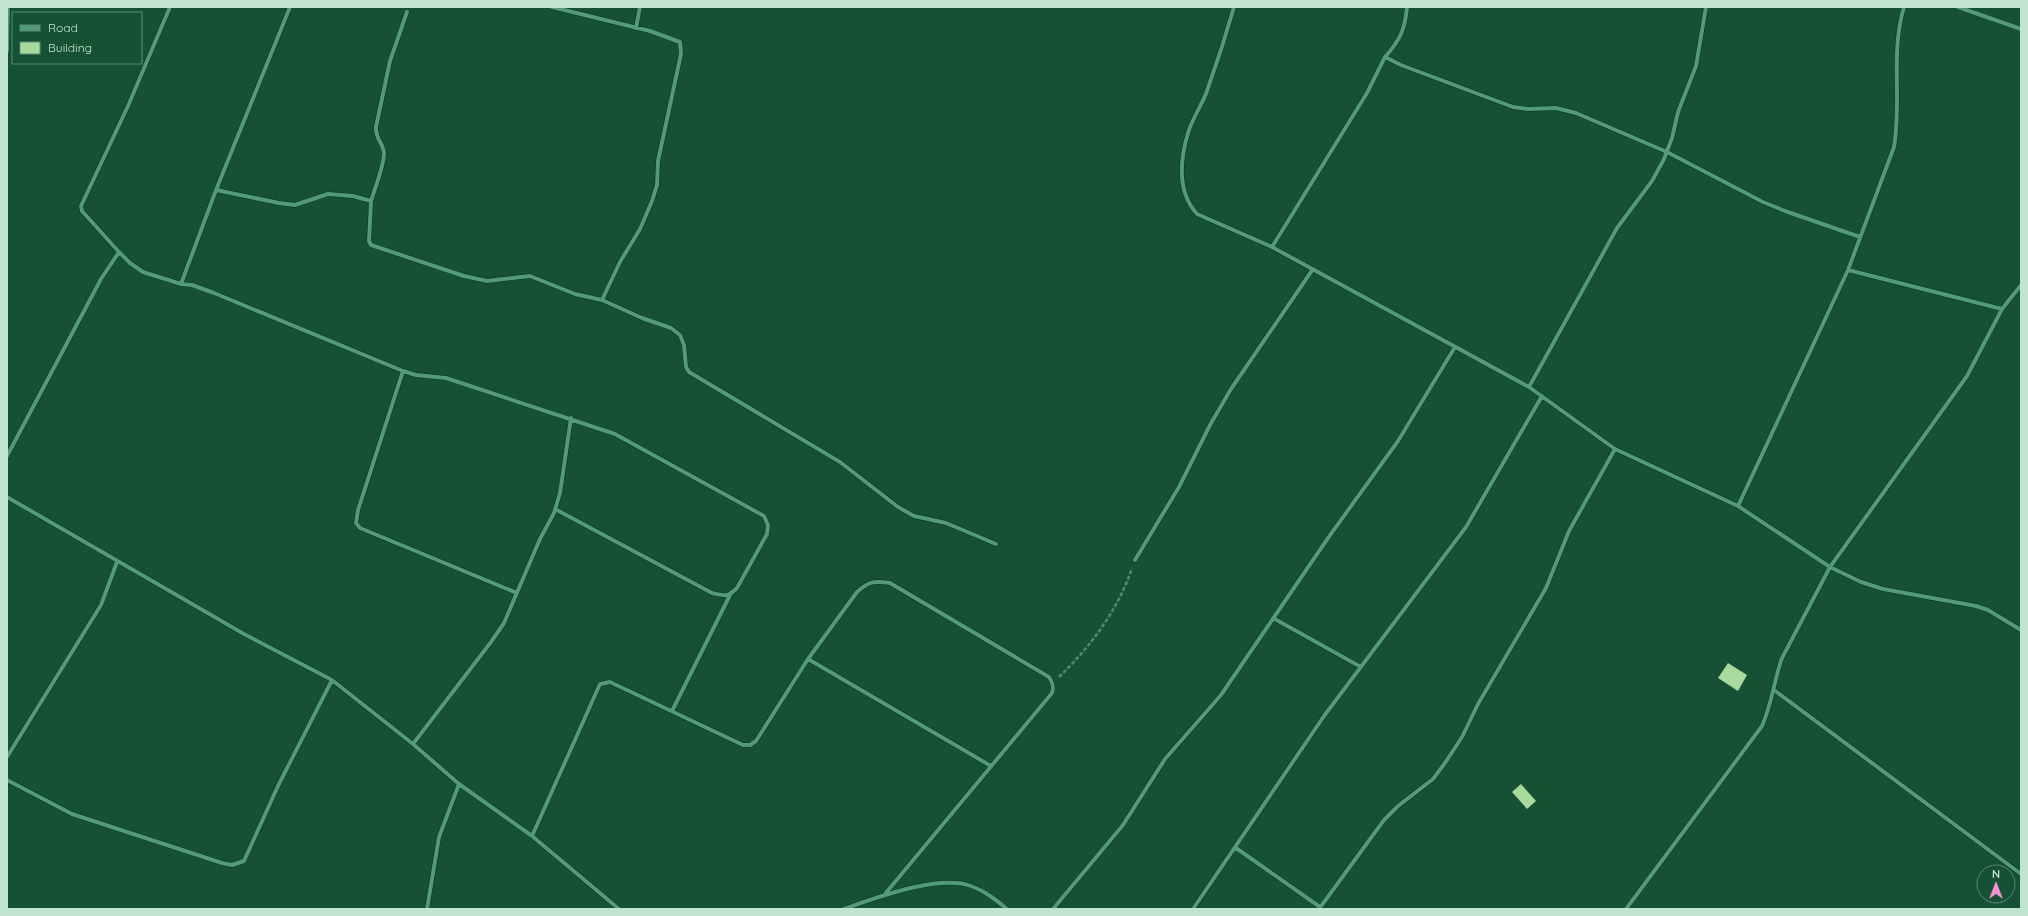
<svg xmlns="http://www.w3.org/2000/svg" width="2028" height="916" font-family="Quicksand,sans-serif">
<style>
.building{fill:#aad99e}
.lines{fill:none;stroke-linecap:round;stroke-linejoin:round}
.minor-casing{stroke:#0a3220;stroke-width:5}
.path{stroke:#56876f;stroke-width:2.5;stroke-dasharray:4 2;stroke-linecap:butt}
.minor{stroke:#539b75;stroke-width:4}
</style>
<rect width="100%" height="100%" fill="#165035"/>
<path class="building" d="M1728,663L1747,675L1738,691L1718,678Z
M1521,784L1536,801L1527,809L1512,792Z"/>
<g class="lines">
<defs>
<path id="minor" d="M552,7L650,31L680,42L681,54L658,161L657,185L652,201L640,229L620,262L602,300
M1234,7C1226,35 1217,63 1207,91C1202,105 1192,119 1188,133C1180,160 1177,192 1197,214L1272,247L1529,387L1615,449L1738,506L1830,567L1861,582L1883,589L1976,606L1988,610L2021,630
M1958,7L2021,29
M636,28L640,7
M7,51L8,7
M1385,57C1400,40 1405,30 1407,7
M216,190L290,7
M371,201C375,188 384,166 384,153C383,142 375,139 376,127L390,61L407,12
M1272,247L1367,93L1385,57L1401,65L1513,107L1528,109L1556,108L1576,113L1667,152L1763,202L1785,211L1860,237
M119,252L82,211L81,206L128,106L170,7
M1848,270L2002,309
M181,284L216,190L279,203L295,205L328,194L353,196L371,201L369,241L371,245L464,276L487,281L530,276L575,294L602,300L642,318L671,328L680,335L684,345L686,367L689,372L840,462L898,507L914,516L946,523L996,544
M403,371L358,510L356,523L360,528L517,593
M1529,387L1617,228L1652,181L1664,159L1672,138L1678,112L1696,66L1706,7
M7,456L101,279L119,252L130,263L143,272L181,284L192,285L214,293L403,371L416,375L446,378L615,434L764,516L768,525L767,534L737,588C727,598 725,596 712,593L555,509
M7,497L244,634L332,680L413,744L459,784L532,836L619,909
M1738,506L1848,270L1894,147C1902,101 1890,54 1904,7
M1135,560L1179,487L1210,425L1231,389L1313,269
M1273,618L1361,667
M808,659L991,766
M1774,690L2021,874
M672,711L730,595
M413,744L491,642L504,623L540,539L554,513L560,493L571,418
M7,757L101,605L117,562
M7,780L72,814L222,863L232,865L244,861L278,786L332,680
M532,836L600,684L610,682L743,745H750L756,741L808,659L857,592C869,581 874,581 890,583L1049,677C1053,683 1054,687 1052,693L885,894
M1236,848L1320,907
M427,909L439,837L459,784
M844,909C875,898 939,874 971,886C985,891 996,900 1007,909
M1053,909L1123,825L1165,759L1221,695L1328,538L1398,441L1455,347
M1193,909L1324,716L1466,527L1542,396
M1319,909L1384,820L1398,806L1433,779L1445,763L1462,737L1478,704L1546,588L1569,531L1615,449
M1626,909L1762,726C1772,704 1774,680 1782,658L1830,567L1967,376L2002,309L2021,285"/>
</defs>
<use href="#minor" class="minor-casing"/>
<path class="path" d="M1059,677C1091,646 1118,610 1132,568"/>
<use href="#minor" class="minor"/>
</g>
<rect width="2028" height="916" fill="none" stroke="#c0e4cf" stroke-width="16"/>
<rect x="12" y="12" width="130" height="52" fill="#165035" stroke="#5a8b73"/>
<rect x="20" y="25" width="20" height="6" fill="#539b75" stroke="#5a8b73"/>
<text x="48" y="32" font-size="12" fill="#c0e4cf">Road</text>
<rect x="20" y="42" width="20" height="12" fill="#aad99e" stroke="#5a8b73"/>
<text x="48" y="52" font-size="12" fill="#c0e4cf">Building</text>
<g transform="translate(1996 884)"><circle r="19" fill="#165035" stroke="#5a8b73"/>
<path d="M0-3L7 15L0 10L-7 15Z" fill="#f391d5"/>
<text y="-6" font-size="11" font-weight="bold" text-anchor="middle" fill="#c0e4cf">N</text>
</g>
</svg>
